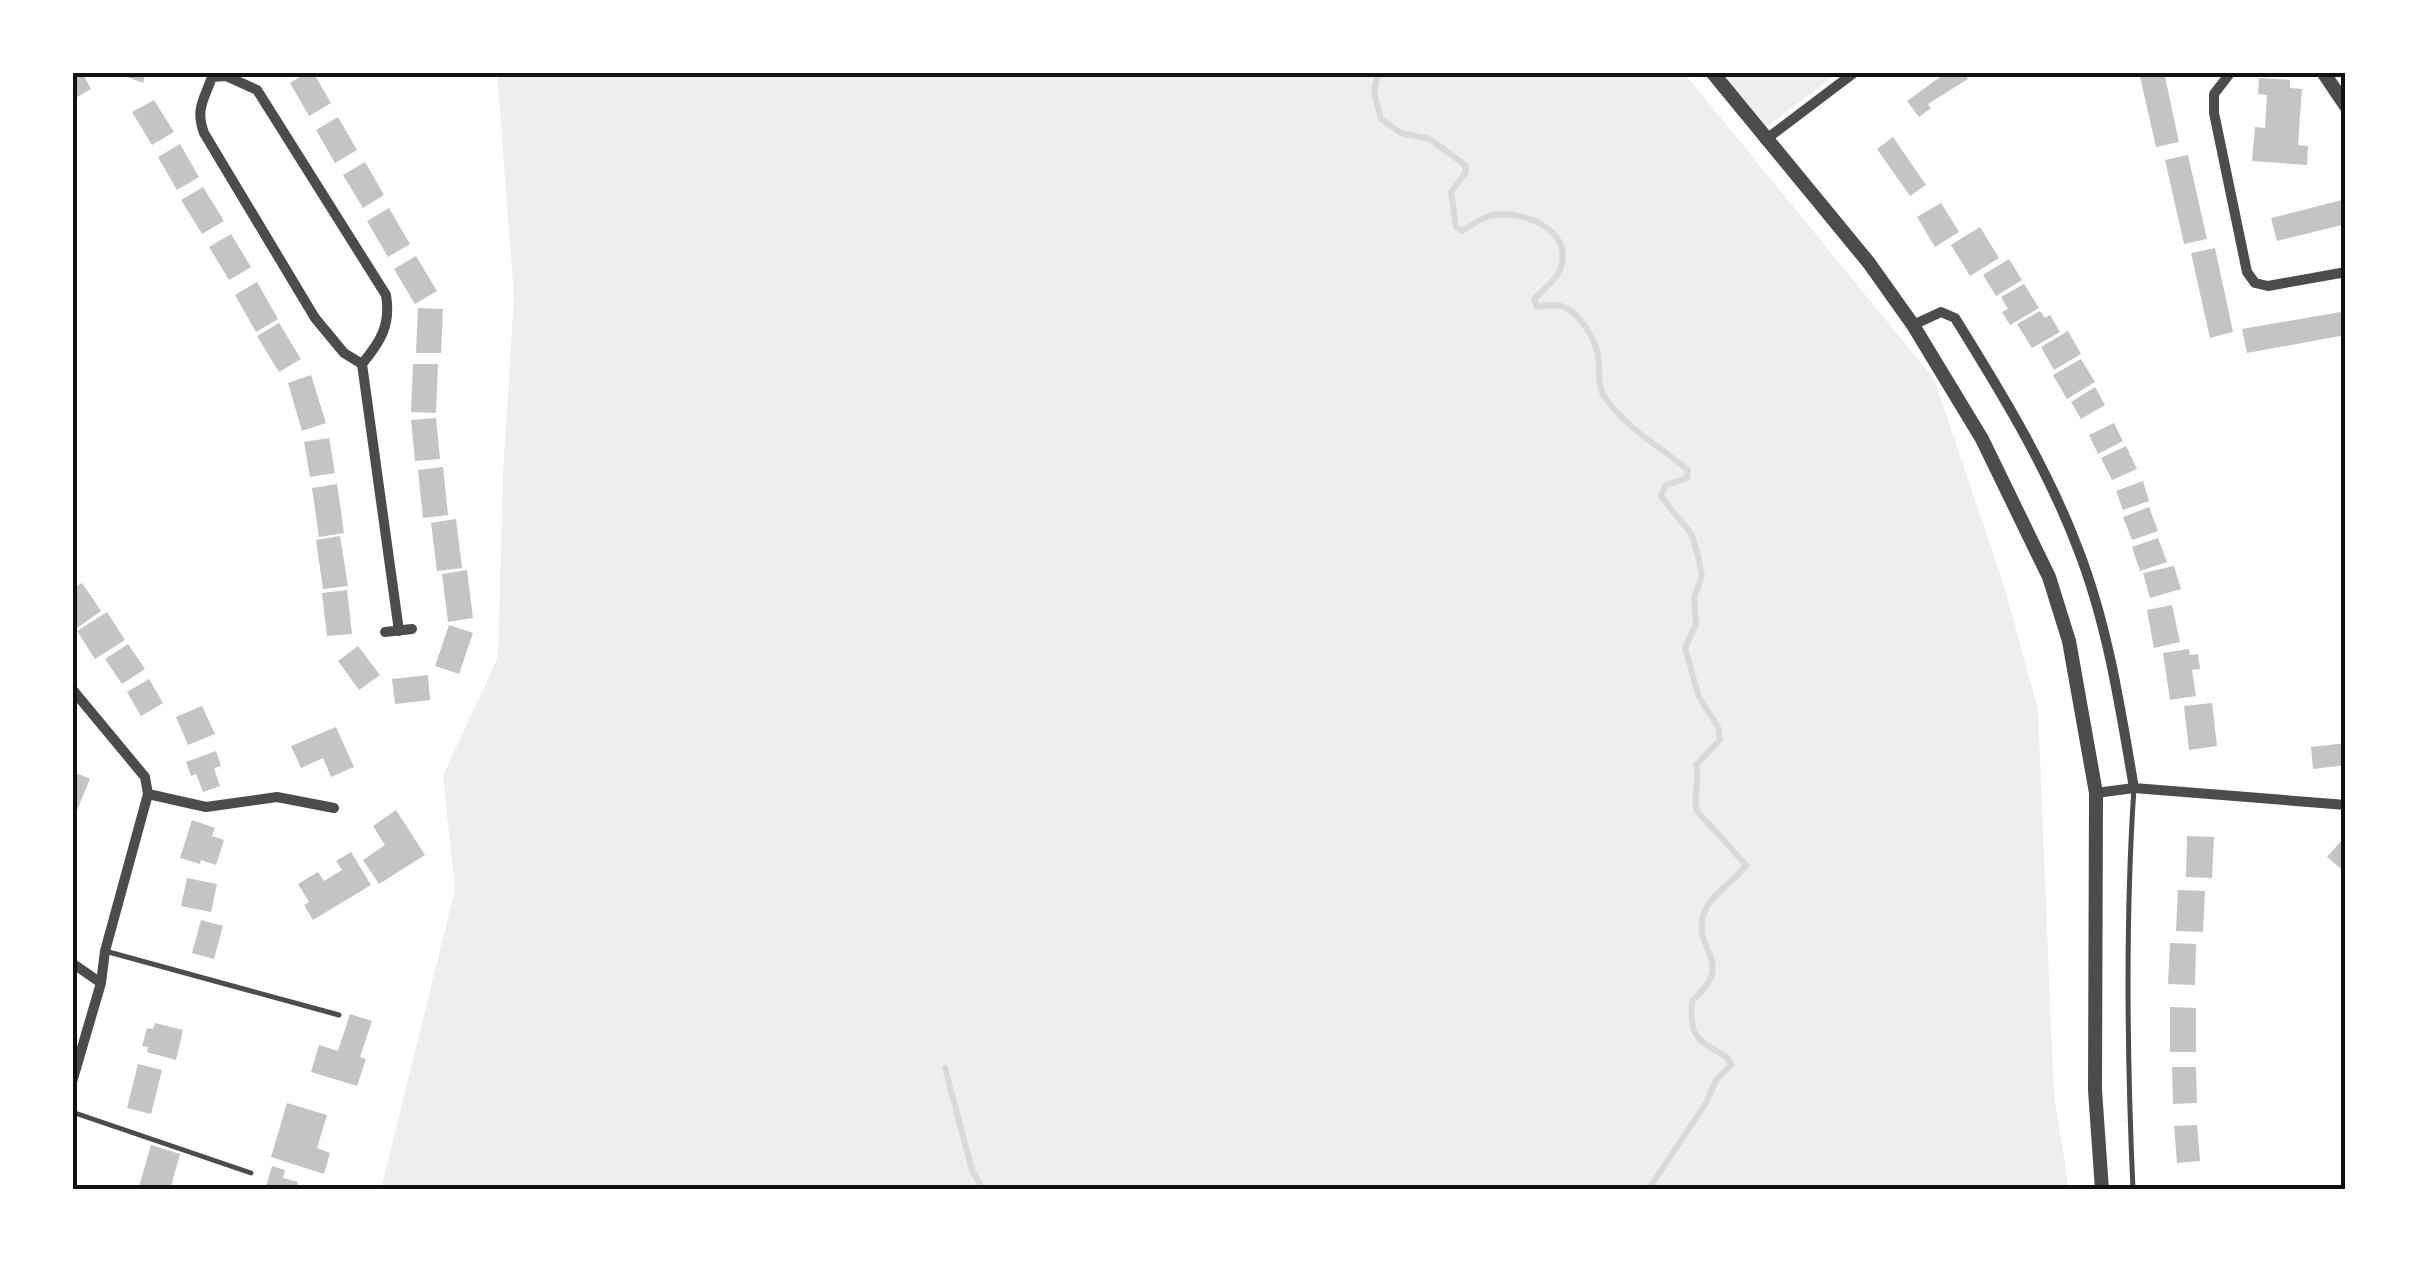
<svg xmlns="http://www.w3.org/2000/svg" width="2418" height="1262" font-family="Helvetica,sans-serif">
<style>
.green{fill:#eee}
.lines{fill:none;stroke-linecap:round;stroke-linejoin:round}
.stream{stroke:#d9d9d9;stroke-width:6}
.building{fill:#c4c4c4}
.service{stroke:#4c4c4c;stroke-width:5}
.minor{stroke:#4c4c4c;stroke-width:10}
.tertiary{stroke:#4c4c4c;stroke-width:14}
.neatline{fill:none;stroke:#111;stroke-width:4}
</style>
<rect width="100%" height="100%" fill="#fff"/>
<path class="green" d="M497,73H1684L1934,379L2004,586L2038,709L2054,1095L2069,1189H381L455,890L443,776L498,657L503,473L514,297Z
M1720,73H1838L1764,129Z"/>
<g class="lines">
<path class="stream" d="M1378,72L1374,92L1381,119L1401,133L1430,139L1465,165L1466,172L1451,192L1456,227L1462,231C1470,226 1480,219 1489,216C1521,208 1576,230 1560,270C1556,280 1542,291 1534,299L1537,307C1544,306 1554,304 1561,306C1580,312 1598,342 1599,362C1600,375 1597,388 1606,399C1629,430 1659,446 1688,470L1687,478L1666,485L1661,495C1670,511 1684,522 1692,536C1696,545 1700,566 1702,576L1694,598L1696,624L1685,648L1699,697L1718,727L1720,740L1696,765C1701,781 1692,795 1697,811L1746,865C1735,882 1710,894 1704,913C1691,952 1738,960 1692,1001C1689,1037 1697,1040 1727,1057L1731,1065L1716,1080L1706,1103L1648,1190
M945,1068L972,1170L983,1190"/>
</g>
<path class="building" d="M72,72H82L91,89L72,100Z
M113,72H146L143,83Z
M308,72H313L331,103L309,116L290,83Z
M1947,72H1964L1968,79L1928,104L1931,108L1919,117L1907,101Z
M2139,72H2164L2179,142L2156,147Z
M2259,78L2290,80V88L2302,89L2298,145L2308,146L2307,165L2252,161L2255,127L2265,128L2267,95L2258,94Z
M154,100L174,132L152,145L132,112Z
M338,117L357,150L335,163L316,130Z
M1893,137L1926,185L1910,196L1877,149Z
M180,144L199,177L177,190L158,157Z
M2188,155L2207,239L2184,244L2165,160Z
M365,162L384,195L363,208L343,175Z
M203,187L224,221L202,234L181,200Z
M2346,199V224L2277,241L2271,218Z
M1941,203L1959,232L1935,247L1917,217Z
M389,208L410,244L388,257L367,221Z
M1980,227L1999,258L1970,276L1951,245Z
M231,234L251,267L229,280L209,247Z
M2215,248L2233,332L2210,338L2191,253Z
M416,256L437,291L415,304L394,269Z
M2009,259L2022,280L1996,296L1983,275Z
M257,282L278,319L256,332L235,295Z
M2024,284L2039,308L2010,325L2002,312L2008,309L2001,297Z
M418,308L443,309L441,353H416Z
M2040,311L2045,318L2050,315L2060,332L2032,348L2017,324Z
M2346,311V335L2247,353L2242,329Z
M279,323L301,359L279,372L257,336Z
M2068,331L2081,354L2054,370L2041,347Z
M2081,359L2095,382L2067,399L2053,375Z
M413,364H438L436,413L411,412Z
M311,375L326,423L302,431L288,383Z
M2095,387L2105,405L2081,419L2071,402Z
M436,418L440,459L415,461L411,420Z
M2114,423L2123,441L2098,454L2089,435Z
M329,438L335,473L310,477L304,442Z
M2126,446L2137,469L2112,480L2101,458Z
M443,467L448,515L423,518L418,470Z
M2143,481L2149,501L2123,510L2116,491Z
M337,484L344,533L319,537L312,488Z
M2149,507L2158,531L2132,540L2123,517Z
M456,519L462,568L437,571L431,523Z
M340,536L348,586L323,589L316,540Z
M2158,538L2167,562L2140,571L2132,547Z
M2174,566L2181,589L2150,598L2143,573Z
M467,570L473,618L448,622L442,574Z
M82,583L101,611L77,628L72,621V589Z
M347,590L352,634L327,636L322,593Z
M2172,605L2180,642L2154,648L2147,610Z
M107,612L125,640L95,659L77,631Z
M449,625L473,633L459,674L435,666Z
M128,644L145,669L122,684L105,659Z
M358,646L380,675L359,690L338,661Z
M2189,649L2190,655L2198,654L2200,669L2192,670L2196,696L2170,700L2163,653Z
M428,675L430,700L395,704L392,679Z
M149,679L163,703L141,716L127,692Z
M2212,703L2217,746L2189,750L2184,706Z
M202,706L215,734L188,745L176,717Z
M336,727L354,767L331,777L323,758L301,768L291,746Z
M2346,743V765L2313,769L2311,747Z
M216,751L221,766L214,768L220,786L203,792L196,774L191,776L186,762Z
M72,771L90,779L73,820H72Z
M396,810L425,855L379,884L363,860L385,845L373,826Z
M192,820L215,828L212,836L224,840L216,865L201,860L200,864L180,858Z
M2187,836L2214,837L2212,878L2186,877Z
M2342,840L2346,843V873L2327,857Z
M351,852L371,885L313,920L304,905L309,902L298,884L318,872L324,881L342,870L336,861Z
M187,878L217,884L211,912L181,906Z
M2178,890L2205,891L2203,932L2176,931Z
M201,920L223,926L214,959L192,953Z
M2170,943L2196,944L2195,985L2168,984Z
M2170,1007L2196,1008V1052H2170Z
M350,1014L372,1021L360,1057L366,1059L357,1086L311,1072L319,1045L338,1051Z
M155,1023L183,1030L176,1060L147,1052L148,1047L142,1046L147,1028L153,1029Z
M138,1064L162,1070L151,1114L127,1108Z
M2172,1067H2196L2197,1103L2173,1104Z
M287,1103L327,1115L317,1148L330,1153L324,1174L271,1157Z
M2197,1125L2200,1161L2177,1163L2174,1126Z
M151,1145L180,1154L170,1190H138Z
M272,1166L285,1170L283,1178L298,1182L296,1190H265Z"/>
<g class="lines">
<path class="service" d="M105,951L339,1015
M72,1112L251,1173
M2133,1190C2127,1056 2125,922 2134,788"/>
<path class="minor" d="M2231,72L2214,94V113L2247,272L2255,283L2268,286L2346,272
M1765,140L1855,72
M1913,325L1941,312L1955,318C2001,392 2047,467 2078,549C2108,626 2120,707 2134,788
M362,364L344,353L315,318L204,133C195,109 204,100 212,77L226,76L257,90L386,295C391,325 381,341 362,364L399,631
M385,632L412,629
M72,689L145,777L148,794L105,951L101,983L72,1082
M2096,793L2134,788L2346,805
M148,794L206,807L277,797L334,808
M72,963L101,983"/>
<path class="tertiary" d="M1712,72L1869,263L1913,325L1982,439L2049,577L2069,641L2096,793L2095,1090L2102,1190
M2323,72L2346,106"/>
</g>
<rect width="2418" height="1262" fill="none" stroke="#ffffff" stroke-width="150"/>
<rect x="75" y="75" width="2268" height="1112" class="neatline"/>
</svg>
